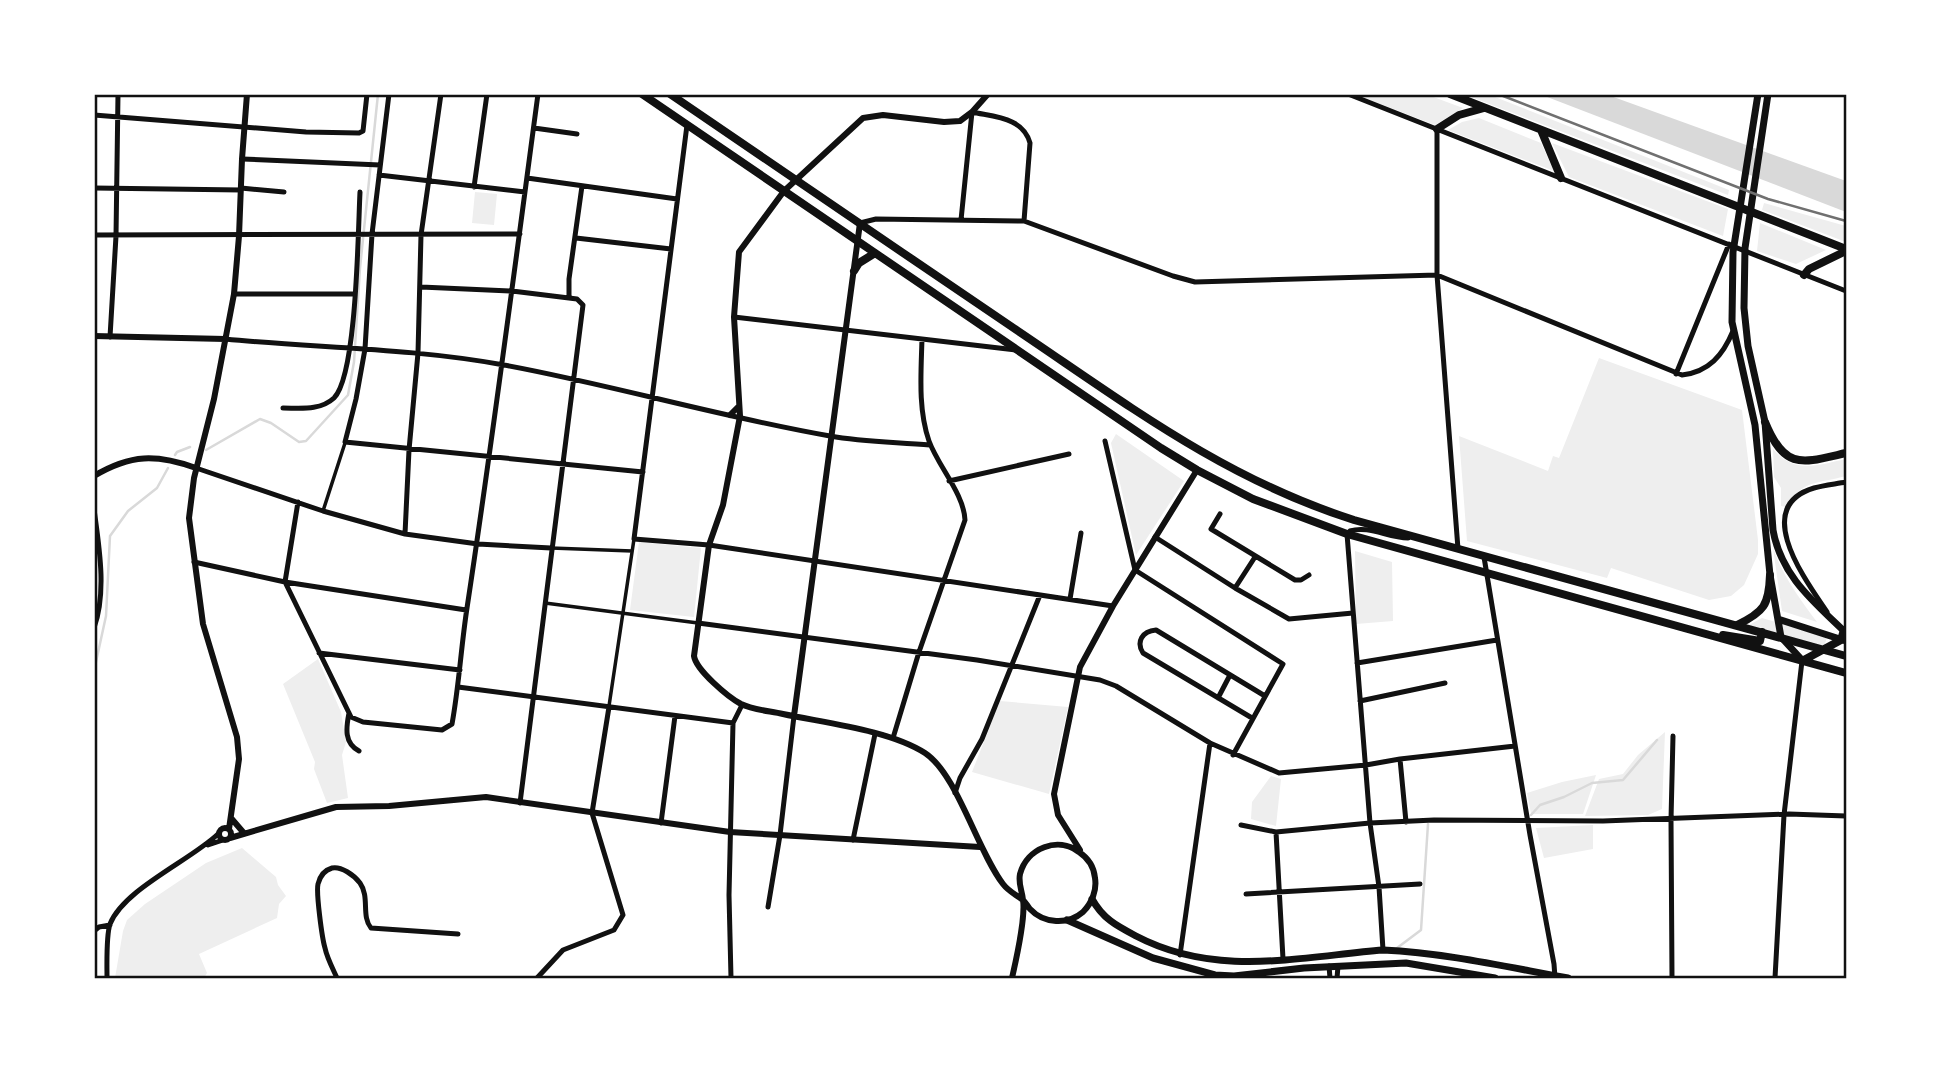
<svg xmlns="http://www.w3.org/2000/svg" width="1941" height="1073" font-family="'IBM Plex Serif',serif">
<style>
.green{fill:#eee}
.water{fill:#d9d9d9}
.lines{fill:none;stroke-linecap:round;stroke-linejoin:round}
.stream{stroke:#d9d9d9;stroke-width:2.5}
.pedestrian{stroke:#111;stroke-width:3.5}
.minor{stroke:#111;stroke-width:5}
.tertiary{stroke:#111;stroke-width:6}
.secondary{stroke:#111;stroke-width:7}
.primary{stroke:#111;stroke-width:8}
.trunk{stroke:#111;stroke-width:8}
.rail{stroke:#707070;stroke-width:2.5}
.neatline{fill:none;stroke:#111;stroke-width:2.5}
</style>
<rect width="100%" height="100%" fill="#fff"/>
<path class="green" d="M1357,95H1428L1463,108L1435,125Z
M1466,95H1490L1729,190L1728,195Z
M1479,118L1541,143L1554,171L1448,130L1462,122Z
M1552,143L1728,209L1723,236L1569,177Z
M475,192L497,194L494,225L472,223Z
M1764,203L1846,226V242L1762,210Z
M1760,223L1826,250L1796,264L1757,251Z
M1599,358L1742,410L1758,540V554L1744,585L1731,596L1709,600L1611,568L1607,578L1467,541L1459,436L1548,471L1553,456L1559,458Z
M1116,434L1184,481L1136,555L1111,443Z
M1773,449C1795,475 1817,465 1846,459V476C1818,484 1803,479 1786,507L1781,506V488L1774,477Z
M639,542L701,548L694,617L630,610Z
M1773,548C1783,576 1799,598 1817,622L1782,611Z
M1355,551L1392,562L1393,621L1356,624Z
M1762,618L1827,637L1824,647L1749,625Z
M318,659L341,712L346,742L342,755L348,798L327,803L314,769L315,762L283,684Z
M1000,701L1068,707L1049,794L972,772Z
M1665,732L1662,809L1648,815L1585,816L1599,779L1623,774L1638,755Z
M1596,775L1583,814H1531L1527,793L1562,782Z
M1271,776L1281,779L1276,826L1251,819L1252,802Z
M1593,825V849L1544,858L1536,828Z
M242,848L276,877L278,885L286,896L279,904L277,918L199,954L207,973L204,978H115L123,931L127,920L145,904L206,863Z"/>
<path class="water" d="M1542,95H1608L1846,181V212Z"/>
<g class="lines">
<path class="stream" d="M206,450L260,419L271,423L299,442L306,441L348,395L354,362L360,268L378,94
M175,455L177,452L190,447
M94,671L106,616L110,536L128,511L157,488L168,468
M1531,815L1540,805L1564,797L1592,783L1623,780L1657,740
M1397,948L1421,930L1428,824"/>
<path class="pedestrian" d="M323,511L345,443
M551,548L632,551
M545,603L698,623
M609,706L634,539"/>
<path class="minor" d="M389,94L372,234L365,349L356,399L345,442L643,472
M1348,94L1846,291
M94,115L306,132L359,133L363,131L367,94
M687,125L634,539L709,545L1113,606
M534,128L577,134
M1437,129V275L1458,549
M242,159L380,165
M379,175L525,192
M527,178L677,199
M474,187L487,94
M94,188L241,190
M241,188L284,192
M961,220L972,112C994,117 1023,117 1030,143L1024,221
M860,223L876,219L1024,221L1173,276L1195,282L1437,275L1682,375C1709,372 1723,355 1733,331
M94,235L520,234
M576,238L671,249
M421,287L512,291L577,299L583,305L520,803
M234,294H354
M569,298V279L582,186
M734,317L1016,350
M110,337L116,236L118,94
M225,339C318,348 412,348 504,365C613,385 720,417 830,436C863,442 897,442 930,445
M1676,374L1729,244
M283,408C300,408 320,411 334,398C357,375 358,230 360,192
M1105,441L1135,570L1283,664L1233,755
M196,468L323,511L405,534L478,544L551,548
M949,481L1069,454
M298,502L285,582L351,717L363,722L442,730L452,724C459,686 461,647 467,608C493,437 515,266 538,94
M94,509C99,546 107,592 94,628
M1220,514L1211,529L1295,580H1301L1309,575
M405,534L409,450L418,353L421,235L441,94
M1155,537L1235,588L1289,619L1353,613
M1484,557L1530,835L1554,964L1555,978
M194,562L285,582L466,610
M1235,588L1255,557
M1070,599L1081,533
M1827,612C1807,582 1750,507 1814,488C1824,485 1836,484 1846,482
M698,623L977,660L1100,680L1116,686L1210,743L1279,773L1366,765L1400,759L1515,746
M319,653L460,670
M1357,663L1497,640
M458,687L733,723
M1218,698L1230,675
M1360,701L1445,683
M349,713C346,728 344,743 359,751
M1252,718L1143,653C1136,642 1142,631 1156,630L1265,696
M893,738L919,652L965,520C964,494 938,466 929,441C918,409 921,374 922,339
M1400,759L1406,822
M955,793L960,778L982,739L1040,595
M661,823L675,716
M1241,825L1276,832L1370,823L1434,820L1603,821L1789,814L1846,816
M1276,832L1283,959
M853,840L875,734
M208,845L223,840
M1246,894L1420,884
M768,907L780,835L794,716
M94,931L99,927L110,925
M1383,950L1379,887L1370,823L1347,534L1350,531C1369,525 1388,538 1408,538
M1180,955L1210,743
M1329,966L1330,978
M107,978C107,965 106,936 110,924C124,889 191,860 218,834
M337,978C333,969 327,958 325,948C322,938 316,893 318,884C320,876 325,870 332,868C341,866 354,875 360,883C370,897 361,916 371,928L458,934
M537,978L563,950L614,930L623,915L592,813L609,707
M731,978L729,895L733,723L742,705
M1337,978L1338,966
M1672,978L1671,820L1673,736
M1775,978L1784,815L1802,661"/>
<path class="tertiary" d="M988,94L972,112L960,121L944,122L883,115L863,118L784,191L739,252L734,317L740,416L723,505L709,545L694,656C696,670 728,697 741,704C753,710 770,711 783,714C825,723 889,730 925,753C957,774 977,850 1003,884C1009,892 1017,895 1024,901C1026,903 1028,907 1030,909C1044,924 1068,925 1083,912C1092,903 1097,890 1095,878C1094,867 1088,858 1079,852C1058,836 1027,848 1020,874C1018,884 1022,890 1023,900C1026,918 1016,960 1012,978
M94,336L225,339
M730,415L738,407
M94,476C131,454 156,454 196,468
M794,716L860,223
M231,818L243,832
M219 834a6 6 0 1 1 12 0a6 6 0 1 1-12 0Z
M229,829L239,759L237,737L203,624L189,518L194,478L214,399L234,294L239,236L242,159L247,94
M230,838L336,807L389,806L486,797L730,832L980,847
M1080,850L1058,815L1054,794L1080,667L1113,606L1197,470"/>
<path class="secondary" d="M1758,94L1733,252L1732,322L1755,425L1770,575L1781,637L1802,660
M1768,94L1745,248L1744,308L1748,346L1765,422L1773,530C1781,576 1814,602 1846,633
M1778,619L1846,641
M1092,899C1103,919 1117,926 1136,936C1216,978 1298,957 1383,950C1446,953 1507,967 1568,978
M1067,920L1153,958L1215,975L1234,976L1304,968L1406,963L1495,978"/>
<path class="primary" d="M642,94L1161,448L1197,470L1253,499L1347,534L1846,673
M670,94C786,174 902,252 1018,331C1128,405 1225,479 1354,520L1846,656
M854,271L859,263L875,253
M1737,625C1764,612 1769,605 1770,575
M1723,635L1760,641L1762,632
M1802,661L1841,640L1844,630"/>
<path class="trunk" d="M1450,94L1846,249
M1437,129L1459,115L1484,108
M1541,130L1561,178
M1804,275L1809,269L1846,251
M1765,422C1785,471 1802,463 1846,453"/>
<path class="rail" d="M1498,94L1768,199L1846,221"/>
</g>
<rect width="1941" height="1073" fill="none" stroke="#ffffff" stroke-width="192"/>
<rect x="96" y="96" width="1749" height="881" class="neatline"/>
</svg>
